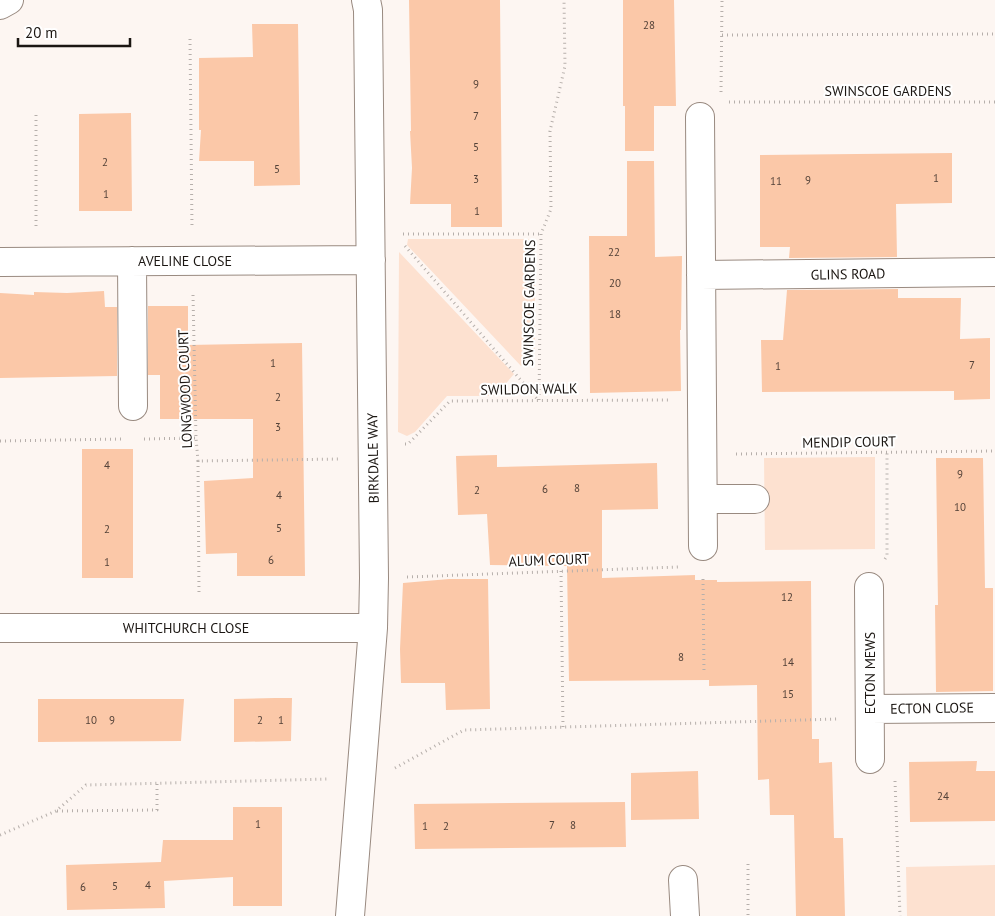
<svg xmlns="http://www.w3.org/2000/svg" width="995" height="916" font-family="'PT Sans',sans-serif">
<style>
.green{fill:#fde1d0}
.building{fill:#fbc8a8}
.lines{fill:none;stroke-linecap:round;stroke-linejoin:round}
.minor-casing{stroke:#998a80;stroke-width:30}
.path{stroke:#b6afab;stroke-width:3;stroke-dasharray:1 4;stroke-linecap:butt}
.minor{stroke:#fff;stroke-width:28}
.labels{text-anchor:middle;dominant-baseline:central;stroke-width:4;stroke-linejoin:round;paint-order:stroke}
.number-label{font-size:11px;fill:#534238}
.street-label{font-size:14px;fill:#1b1612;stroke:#fff}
</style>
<rect width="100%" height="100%" fill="#fdf6f2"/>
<path class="green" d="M408,239H535V350L521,366L407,245Z
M399,252L514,374L495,396H447L415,432L407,436L398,432Z
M875,457V549L765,550L764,458Z
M995,865V916H907L906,867Z"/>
<path class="building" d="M409,0H500L502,227H451V204H410L412,168L410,131H411Z
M623,0H674L676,106H654V151H625V106H623Z
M252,24H298L300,185L254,186V161H199L201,130H199V58L253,57Z
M131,113L132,211H79V114Z
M952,153V203L896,204L897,257L789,258L790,247H760V155Z
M627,161H654L655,257L682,256L681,330H680L681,391L590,393L589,236H627Z
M898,289V298H961L960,339L990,338V399L954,400V391L762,392L761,340H783L787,290Z
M104,291L105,307H117V376L0,378V293L34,295V292L67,293Z
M148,306H188V345L302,343L305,576H237V553L206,554L204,481L253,478V419H160V375H148Z
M82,449H133V578H82Z
M497,455V467L657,463L658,509L602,510V578L695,575V580H717V582L811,581L812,739H819V763L832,762L834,838H843L845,916H796L794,815H770L769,779L758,780L757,685L709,686V680L569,681L567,566L490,565L487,514L458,515L456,456Z
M936,458H983L985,588H993V691L936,692L935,605H938Z
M449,579H488L490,709L446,710L445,683H401L400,649L403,583Z
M275,698H292L291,741L234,742V699Z
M38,699H184L181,741L38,742Z
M977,761L976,771H995V821L910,822L909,762Z
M698,771L699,819L631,820V773Z
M625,802L626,847L415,849L414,804Z
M233,807H282V906H233V877L164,881L165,908L67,910L66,865L161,862L163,840H233Z"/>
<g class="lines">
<defs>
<path id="minor" d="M0,5L9,0
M700,117L703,546
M132,261L133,406
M0,262L371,260
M701,275L995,272
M703,499H755
M869,587L870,759
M0,628H373
M870,709L995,708
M683,880L685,916
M350,916L373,628L374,578L368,10L366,0"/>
</defs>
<use href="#minor" class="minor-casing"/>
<path class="path" d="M722,35L995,34
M190,39L192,228
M721,92L722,0
M729,102H995
M36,115V229
M403,234H541
M405,246L538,400
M193,295L196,438L198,461L341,459
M539,400L541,234L551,209L550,131L565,66L564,0
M144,439L196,438
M0,441L123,439
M405,444H408L450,401L669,400
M736,454L995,451
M198,461L199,595
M885,559L887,556V453
M561,571L563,727
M407,577L678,567
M703,579L704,674
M395,768L464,730L837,719
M895,781L900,916
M57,811L157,810V784
M0,835L56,811L86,785L328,779
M748,864V916"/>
<use href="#minor" class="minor"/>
</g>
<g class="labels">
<g class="number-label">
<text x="649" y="25">28</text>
<text x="476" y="84">9</text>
<text x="476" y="116">7</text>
<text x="476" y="147">5</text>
<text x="105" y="162">2</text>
<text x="277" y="169">5</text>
<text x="936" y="178">1</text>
<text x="476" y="179">3</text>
<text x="808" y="180">9</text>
<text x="776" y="181">11</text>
<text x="106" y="194">1</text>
<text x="477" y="211">1</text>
<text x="614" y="252">22</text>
<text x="615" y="283">20</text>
<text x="615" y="314">18</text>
<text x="273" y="363">1</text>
<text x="972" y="365">7</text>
<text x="778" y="366">1</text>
<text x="278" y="397">2</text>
<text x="278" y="427">3</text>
<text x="107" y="465">4</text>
<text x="960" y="474">9</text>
<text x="577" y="488">8</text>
<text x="545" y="489">6</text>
<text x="477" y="490">2</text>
<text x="279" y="495">4</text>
<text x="960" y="507">10</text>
<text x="279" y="528">5</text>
<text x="107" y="529">2</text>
<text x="271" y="560">6</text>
<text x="107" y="562">1</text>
<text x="787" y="597">12</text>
<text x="681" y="657">8</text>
<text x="788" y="662">14</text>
<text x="788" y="694">15</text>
<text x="91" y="720">10</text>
<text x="112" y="720">9</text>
<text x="260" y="720">2</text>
<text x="281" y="720">1</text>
<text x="943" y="796">24</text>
<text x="258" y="824">1</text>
<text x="552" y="825">7</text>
<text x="573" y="825">8</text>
<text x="425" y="826">1</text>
<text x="446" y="826">2</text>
<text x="148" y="885">4</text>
<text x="115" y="886">5</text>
<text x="83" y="887">6</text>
</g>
<g class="street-label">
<text x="888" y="91">SWINSCOE GARDENS</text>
<text x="185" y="261">AVELINE CLOSE</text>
<text transform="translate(848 274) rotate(-1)">GLINS ROAD</text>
<text transform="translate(529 303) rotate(-89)">SWINSCOE GARDENS</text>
<text transform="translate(185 389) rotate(-92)">LONGWOOD COURT</text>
<text transform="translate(529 389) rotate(-1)">SWILDON WALK</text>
<text transform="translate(849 442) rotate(-1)">MENDIP COURT</text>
<text transform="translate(373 458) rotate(-91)">BIRKDALE WAY</text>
<text transform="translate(549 560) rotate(-2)">ALUM COURT</text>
<text x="186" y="628">WHITCHURCH CLOSE</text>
<text transform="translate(870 673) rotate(-90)">ECTON MEWS</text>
<text transform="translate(932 708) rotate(-1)">ECTON CLOSE</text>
</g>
</g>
<path d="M18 38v8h112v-8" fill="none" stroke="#1b1612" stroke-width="2.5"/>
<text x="25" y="38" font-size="15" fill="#1b1612" stroke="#ffffff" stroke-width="4" paint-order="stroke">20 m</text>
</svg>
